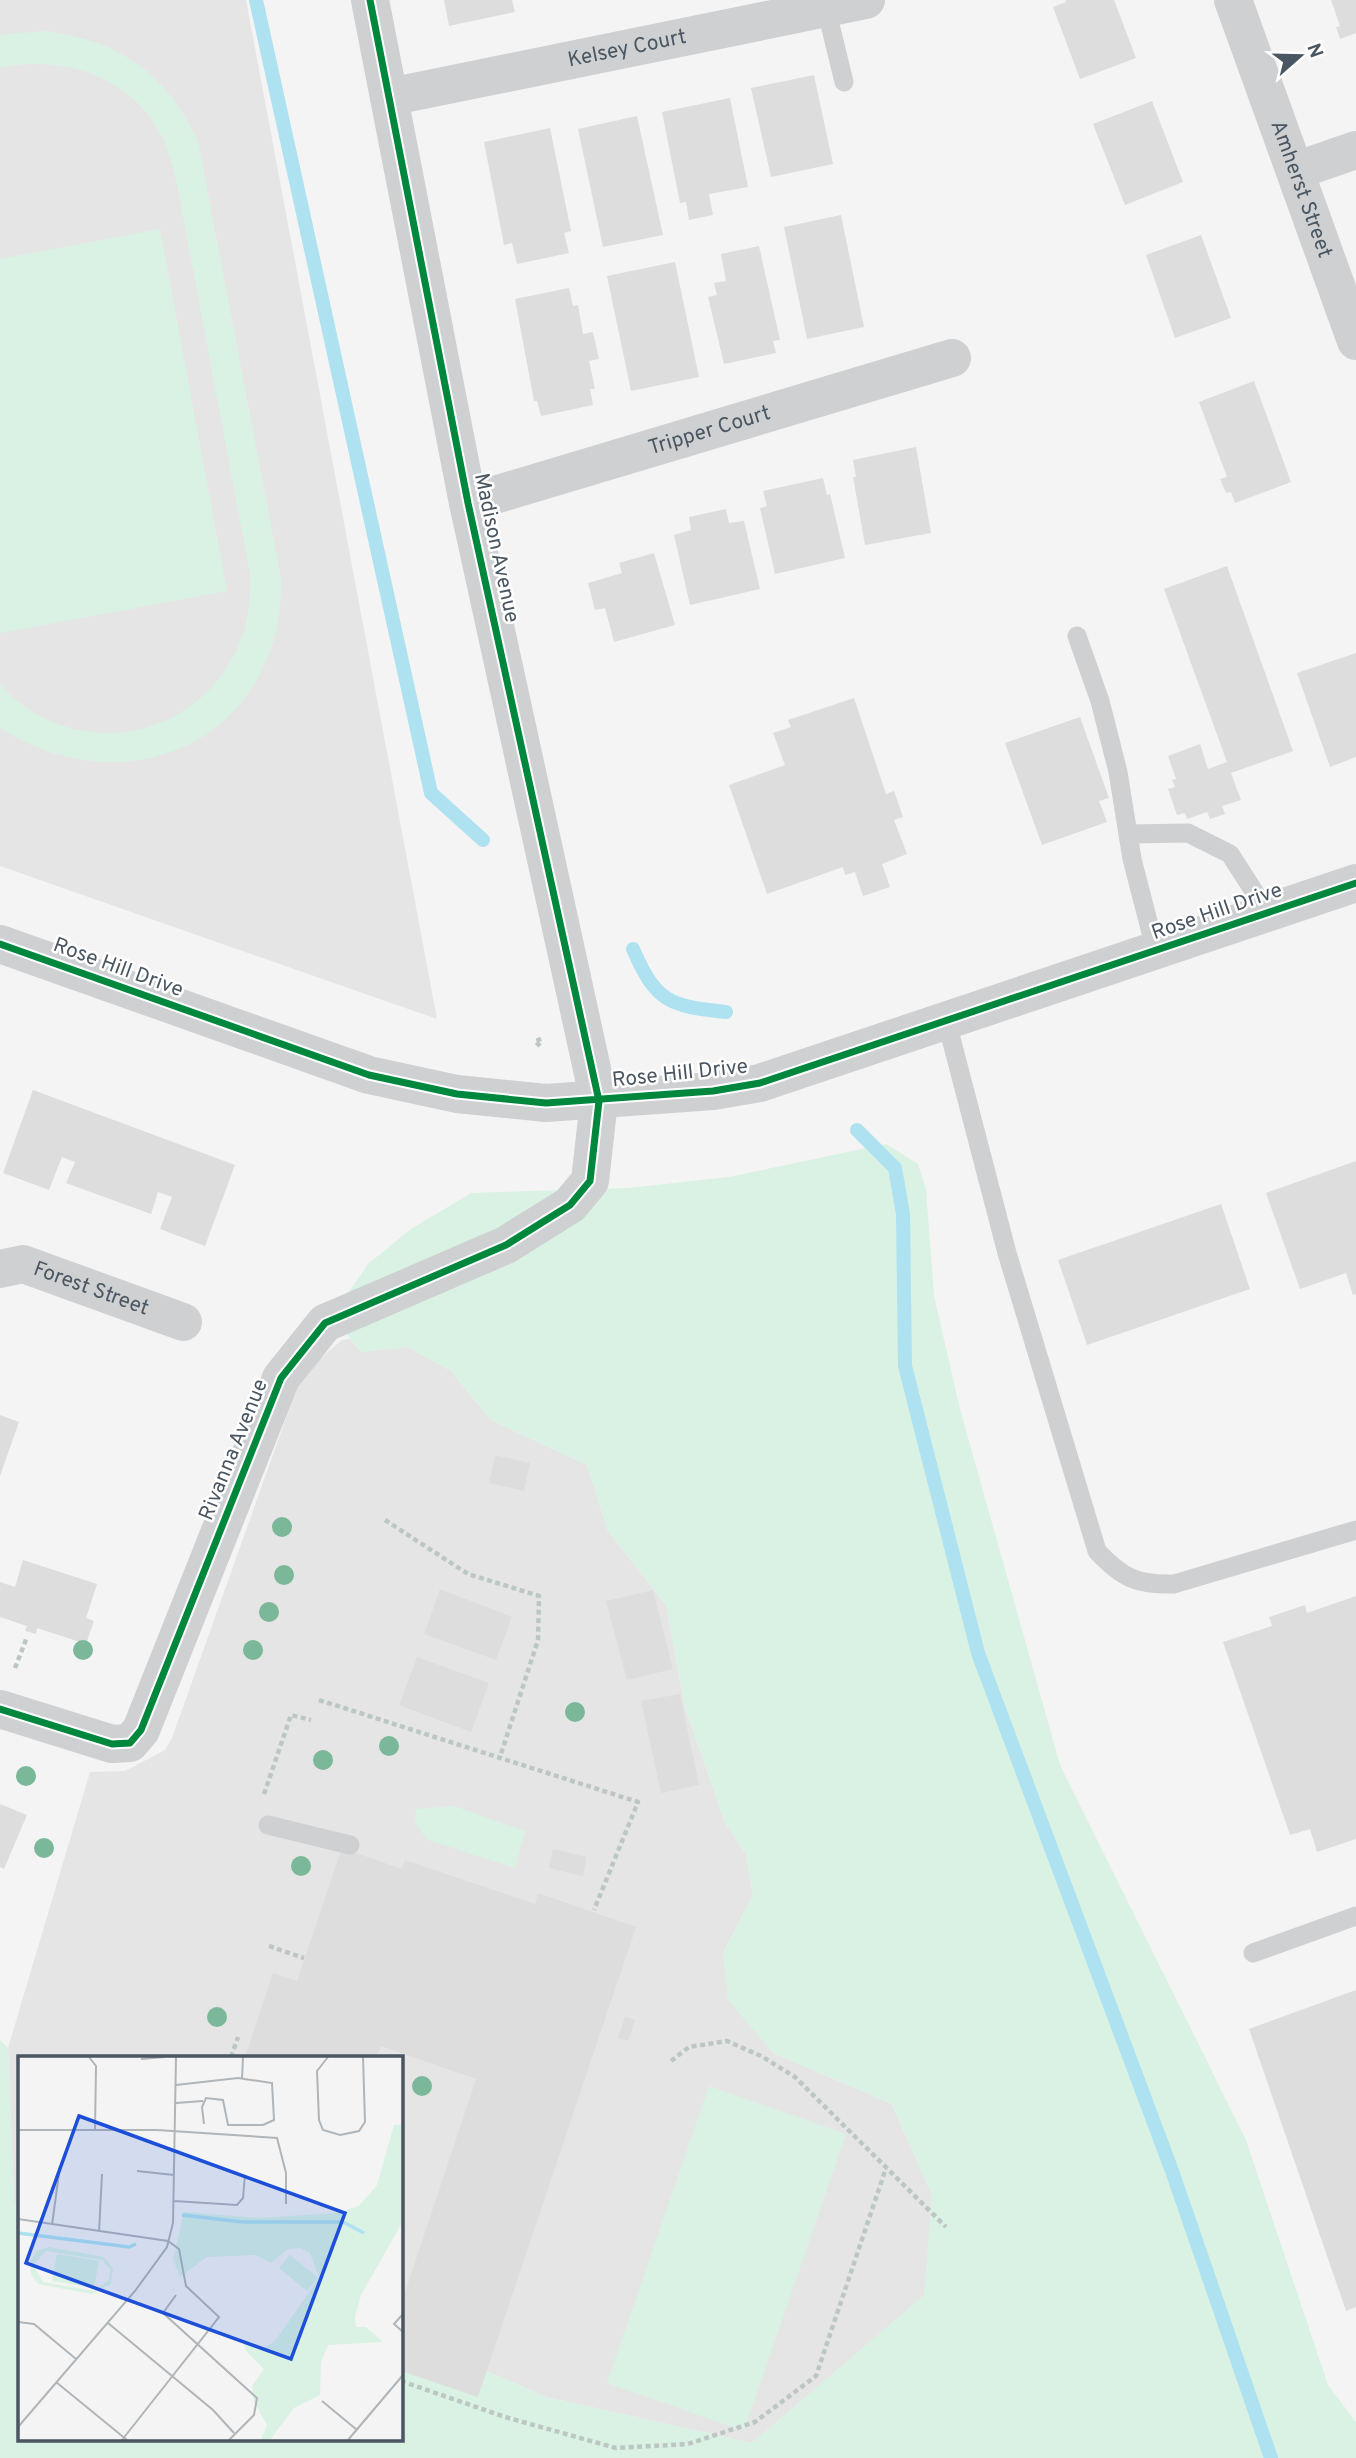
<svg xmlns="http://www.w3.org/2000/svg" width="1356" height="2458" font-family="Overpass,sans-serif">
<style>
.education{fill:#e6e5e6}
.green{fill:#d9f2e3}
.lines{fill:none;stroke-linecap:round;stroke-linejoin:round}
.stream{stroke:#aee2f0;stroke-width:14}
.building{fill:#ddddde}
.path{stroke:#bcc7c4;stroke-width:4.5;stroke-dasharray:5 3.5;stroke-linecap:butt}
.service{stroke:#ced0d2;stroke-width:19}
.minor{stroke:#ced0d2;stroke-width:38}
.tertiary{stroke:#ced0d2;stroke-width:38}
.cycleway-casing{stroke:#fff;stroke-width:11}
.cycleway{stroke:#00873e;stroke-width:7}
.tree{fill:#7ab899}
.labels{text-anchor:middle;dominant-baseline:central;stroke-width:5;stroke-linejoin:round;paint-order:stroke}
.street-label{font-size:21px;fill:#4a5661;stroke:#fff}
.inset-river{fill:none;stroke:#aee2f0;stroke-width:3.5}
.inset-road{fill:none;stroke:#b0b5b9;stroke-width:2}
.view{fill:#1d4ed8;fill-opacity:0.15;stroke:#1d4ed8;stroke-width:3.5}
.inset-edge{fill:none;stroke:#4a5661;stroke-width:3.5}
</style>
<rect width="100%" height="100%" fill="#f4f4f4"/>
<path class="education" d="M0,0H246L437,1019L0,866Z
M350,1339L361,1352L408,1347L451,1371L491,1420L587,1465L608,1531L666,1605L685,1707L725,1823L746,1854L753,1895L723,1953L773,2053L892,2104L932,2195L925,2295L752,2443L546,2397L401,2334V2057H19V2206L14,2202L8,2048L90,1772L125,1771L165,1750L172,1738L296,1390L318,1360L342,1340Z"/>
<path class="green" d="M44,31C119,40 166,73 198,141L281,578C285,737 129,810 0,728V685C98,788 259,714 250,574L177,184C172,165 168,145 157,128C125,74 59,55 0,68V35Z
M160,229L227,591L0,633V259Z
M886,1144L918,1164L926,1189L934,1296L960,1409L1060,1765L1246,2140L1328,2385L1356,2422V2458H0V2040L8,2048L14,2202L19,2206V2439H401V2334L546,2397L752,2443L924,2295L932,2195L892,2104L773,2053L728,2000L723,1953L753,1895L746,1854L725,1823L685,1707L666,1605L608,1531L587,1465L491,1420L451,1371L408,1347L361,1352L342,1329L340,1305L368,1264L411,1229L471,1193L629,1188L729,1177Z
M454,1806L525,1831L515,1868L428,1840L415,1823L416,1809Z
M709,2086L846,2134L744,2431L607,2383Z"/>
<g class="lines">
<path class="stream" d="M256,0L431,793L483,840
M633,949C656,1002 669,1006 726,1012
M857,1130L895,1168L903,1214L905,1366L978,1653L1172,2171L1271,2458"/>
</g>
<path class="building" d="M444,0H512L515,12L449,26Z
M1065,0H1114L1136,58L1080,79L1053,7L1066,2Z
M1331,0H1356V33L1340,39L1336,27L1340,26Z
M814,75L833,164L771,177L751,88Z
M730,98L748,187L709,194L713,215L689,220L686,202L680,203L662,112Z
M1152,101L1183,182L1125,205L1093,124Z
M637,116L663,235L603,247L578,129Z
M550,128L571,231L564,233L569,253L517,264L512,243L504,245L484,142Z
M841,215L864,327L807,339L784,227Z
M1201,235L1231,318L1175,338L1146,255Z
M759,246L780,340L773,341L776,353L724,364L708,297L717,295L714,283L726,281L721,254Z
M675,262L699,377L631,391L607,276Z
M569,288L573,306L578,305L583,334L593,332L599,359L589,361L595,389H590L593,405L541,416L537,401H534L515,299Z
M1254,381L1291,482L1235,503L1231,492L1226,493L1220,479L1227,477L1199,402Z
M916,447L931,533L865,545L853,477H856L853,460Z
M823,478L827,495L830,494L845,558L775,574L760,508L767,506L763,491Z
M726,509L729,523L744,521L760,589L690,605L674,535L691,530L689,517Z
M654,553L675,625L614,642L605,608L595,610L588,583L622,573L619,563Z
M1227,566L1293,751L1231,773L1241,800L1222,806L1225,814L1210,819L1207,812L1187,819L1185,813L1177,815L1168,789L1175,787L1172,780L1176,779L1168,756L1200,744L1208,769L1227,762L1164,589Z
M1356,653V757L1330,767L1297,673Z
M854,698L886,794L894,791L903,817L894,820L907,854L882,864L890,887L863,896L855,872L845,875L843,867L767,894L729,785L785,765L773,733L791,727L788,720Z
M1080,717L1109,798L1099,801L1107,822L1042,845L1005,743Z
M33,1090L235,1165L205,1246L160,1229L172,1197L158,1192L151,1214L66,1183L75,1162L62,1157L49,1190L3,1173Z
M1356,1161V1294L1353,1295L1346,1273L1300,1289L1266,1193Z
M1221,1204L1250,1289L1087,1345L1058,1260Z
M0,1415L19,1422L0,1476Z
M495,1455L530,1463L524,1491L489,1483Z
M23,1560L97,1584L86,1618L94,1621L86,1644L37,1628L36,1634L25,1631L27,1626L0,1617V1582L15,1587Z
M440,1589L512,1617L496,1660L424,1634Z
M653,1590L673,1669L627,1680L606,1601Z
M1356,1596V1839L1317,1852L1310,1829L1290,1835L1223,1642L1272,1626L1269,1617L1305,1605L1307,1613Z
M417,1657L489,1683L471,1732L399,1705Z
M680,1694L699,1785L661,1793L641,1701Z
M0,1804L27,1815L4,1869L0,1867Z
M342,1848L402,1869L405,1860L535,1904L538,1893L636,1927L478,2397L401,2371V2304L476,2079L381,2046L377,2057H245L273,1973L297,1981Z
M553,1849L587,1857L583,1876L549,1868Z
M1356,1990V2307L1346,2311L1249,2029Z
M625,2017L635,2020L628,2041L618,2038Z"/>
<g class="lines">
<path class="path" d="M540,1046L535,1041L544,1038
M385,1520L468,1574L539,1596L538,1640L499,1760
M15,1668L27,1637
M319,1700L638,1802L594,1910
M264,1794L291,1715L311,1720
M269,1946L304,1958
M231,2057L238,2037
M671,2061L689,2047L727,2041L761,2056L795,2077L946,2227
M401,2381L505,2417L616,2448L688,2444L755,2422L816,2376L886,2168"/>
<path class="service" d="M826,8L844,82
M1077,636L1100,701L1118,772L1132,859L1156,952
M1129,834L1188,833L1230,854L1268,913
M947,1023L1007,1253L1097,1551C1122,1578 1137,1585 1174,1584L1356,1530
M268,1825L350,1845
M1253,1953L1356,1916"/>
<g class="minor">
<path id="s1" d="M1233,0L1356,341"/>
<path id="s2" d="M389,97L866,0"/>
<path d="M1295,171L1356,150"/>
<path id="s3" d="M468,503L952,358"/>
<path id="s4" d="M0,1269L23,1264L183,1322"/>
<path d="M0,1709L112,1744L130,1743L141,1730L281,1378L325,1323L506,1245L570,1205L590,1181L599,1101L468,503L370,0"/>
</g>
<path class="tertiary" d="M0,944L369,1075L457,1094L546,1103L713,1091L760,1083L1356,883"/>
<defs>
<path id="cycleway" d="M0,944L369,1075L457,1094L546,1103L713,1091L760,1083L1356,883
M0,1709L112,1744L130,1743L141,1730L281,1378L325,1323L506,1245L570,1205L590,1181L599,1101L468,503L370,0"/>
</defs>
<use href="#cycleway" class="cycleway-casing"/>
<use href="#cycleway" class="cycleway"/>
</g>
<g class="tree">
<circle cx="282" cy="1527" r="10"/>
<circle cx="284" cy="1575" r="10"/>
<circle cx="269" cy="1612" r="10"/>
<circle cx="83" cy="1650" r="10"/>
<circle cx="253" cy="1650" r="10"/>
<circle cx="575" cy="1712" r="10"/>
<circle cx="389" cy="1746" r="10"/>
<circle cx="323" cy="1760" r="10"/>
<circle cx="26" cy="1776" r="10"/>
<circle cx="44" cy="1848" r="10"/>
<circle cx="301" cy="1866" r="10"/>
<circle cx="217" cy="2017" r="10"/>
<circle cx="422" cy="2086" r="10"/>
</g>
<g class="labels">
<g class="street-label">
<text stroke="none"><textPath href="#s2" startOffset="243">Kelsey Court</textPath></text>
<text stroke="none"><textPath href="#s1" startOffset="201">Amherst Street</textPath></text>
<text stroke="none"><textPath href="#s3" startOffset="252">Tripper Court</textPath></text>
<text transform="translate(496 548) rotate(78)">Madison Avenue</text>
<text transform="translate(1217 912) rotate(-19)">Rose Hill Drive</text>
<text transform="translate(118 968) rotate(20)">Rose Hill Drive</text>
<text transform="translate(680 1074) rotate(-6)">Rose Hill Drive</text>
<text stroke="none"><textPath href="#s4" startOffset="96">Forest Street</textPath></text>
<text transform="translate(234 1450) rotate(-68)">Rivanna Avenue</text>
</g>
</g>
<g transform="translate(18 2056)">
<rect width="385" height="385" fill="#f4f4f4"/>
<path d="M376,69H385V165L343,239L337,261L338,271H348L365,286L310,289L303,306L302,339L276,352L252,384H243L249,369L236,346L234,330L246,313L229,296L226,288L246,292L257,285L301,222L292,197L282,192L270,193L253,207L238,199L189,201L162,221L155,203L166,156L240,162L318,157L341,150L359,129ZM31,191L86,201L95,212L93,228L74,238L20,228L13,218L12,206L19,195ZM28,195L84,204L92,213L91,224L76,235L25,226L15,209ZM39,198L81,205L76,232L34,225ZM272,199L300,222L289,235L261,212Z" fill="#d9f2e3" fill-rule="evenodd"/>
<path class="inset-river" d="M164,159L225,166H325L346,177M0,177L111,191L118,188"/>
<path class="inset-road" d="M71,1L78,10L77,74M310,1L299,15L301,64L305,74L322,79L341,75L347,66L345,1M123,3L147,1M224,23L225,1M158,29L220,22L254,27L256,64L245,69H210L205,44L188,42L184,51L186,68M158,47L185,45M0,74H139L259,82L268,117V148M119,115L156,119M156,145L219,149L225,142L227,119M0,163L150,185L161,193L168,230L201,261L104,384M34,169L42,110M81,176L84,118M158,239L145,257L239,342L236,359L211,384M385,258L376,268L385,276M0,266L16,268L58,303M90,267L195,354L216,377M38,326L109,384M304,345L339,374M0,371L117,235L149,191L155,167L158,1M330,384L385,319"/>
<path class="view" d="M61,60L327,157L273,303L8,207Z"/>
<rect width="385" height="385" class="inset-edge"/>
</g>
<g transform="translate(1300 56) rotate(70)" stroke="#ffffff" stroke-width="5" paint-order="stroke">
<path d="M0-5L12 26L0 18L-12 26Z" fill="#4a5661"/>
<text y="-10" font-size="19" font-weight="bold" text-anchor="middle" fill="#4a5661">N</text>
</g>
</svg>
